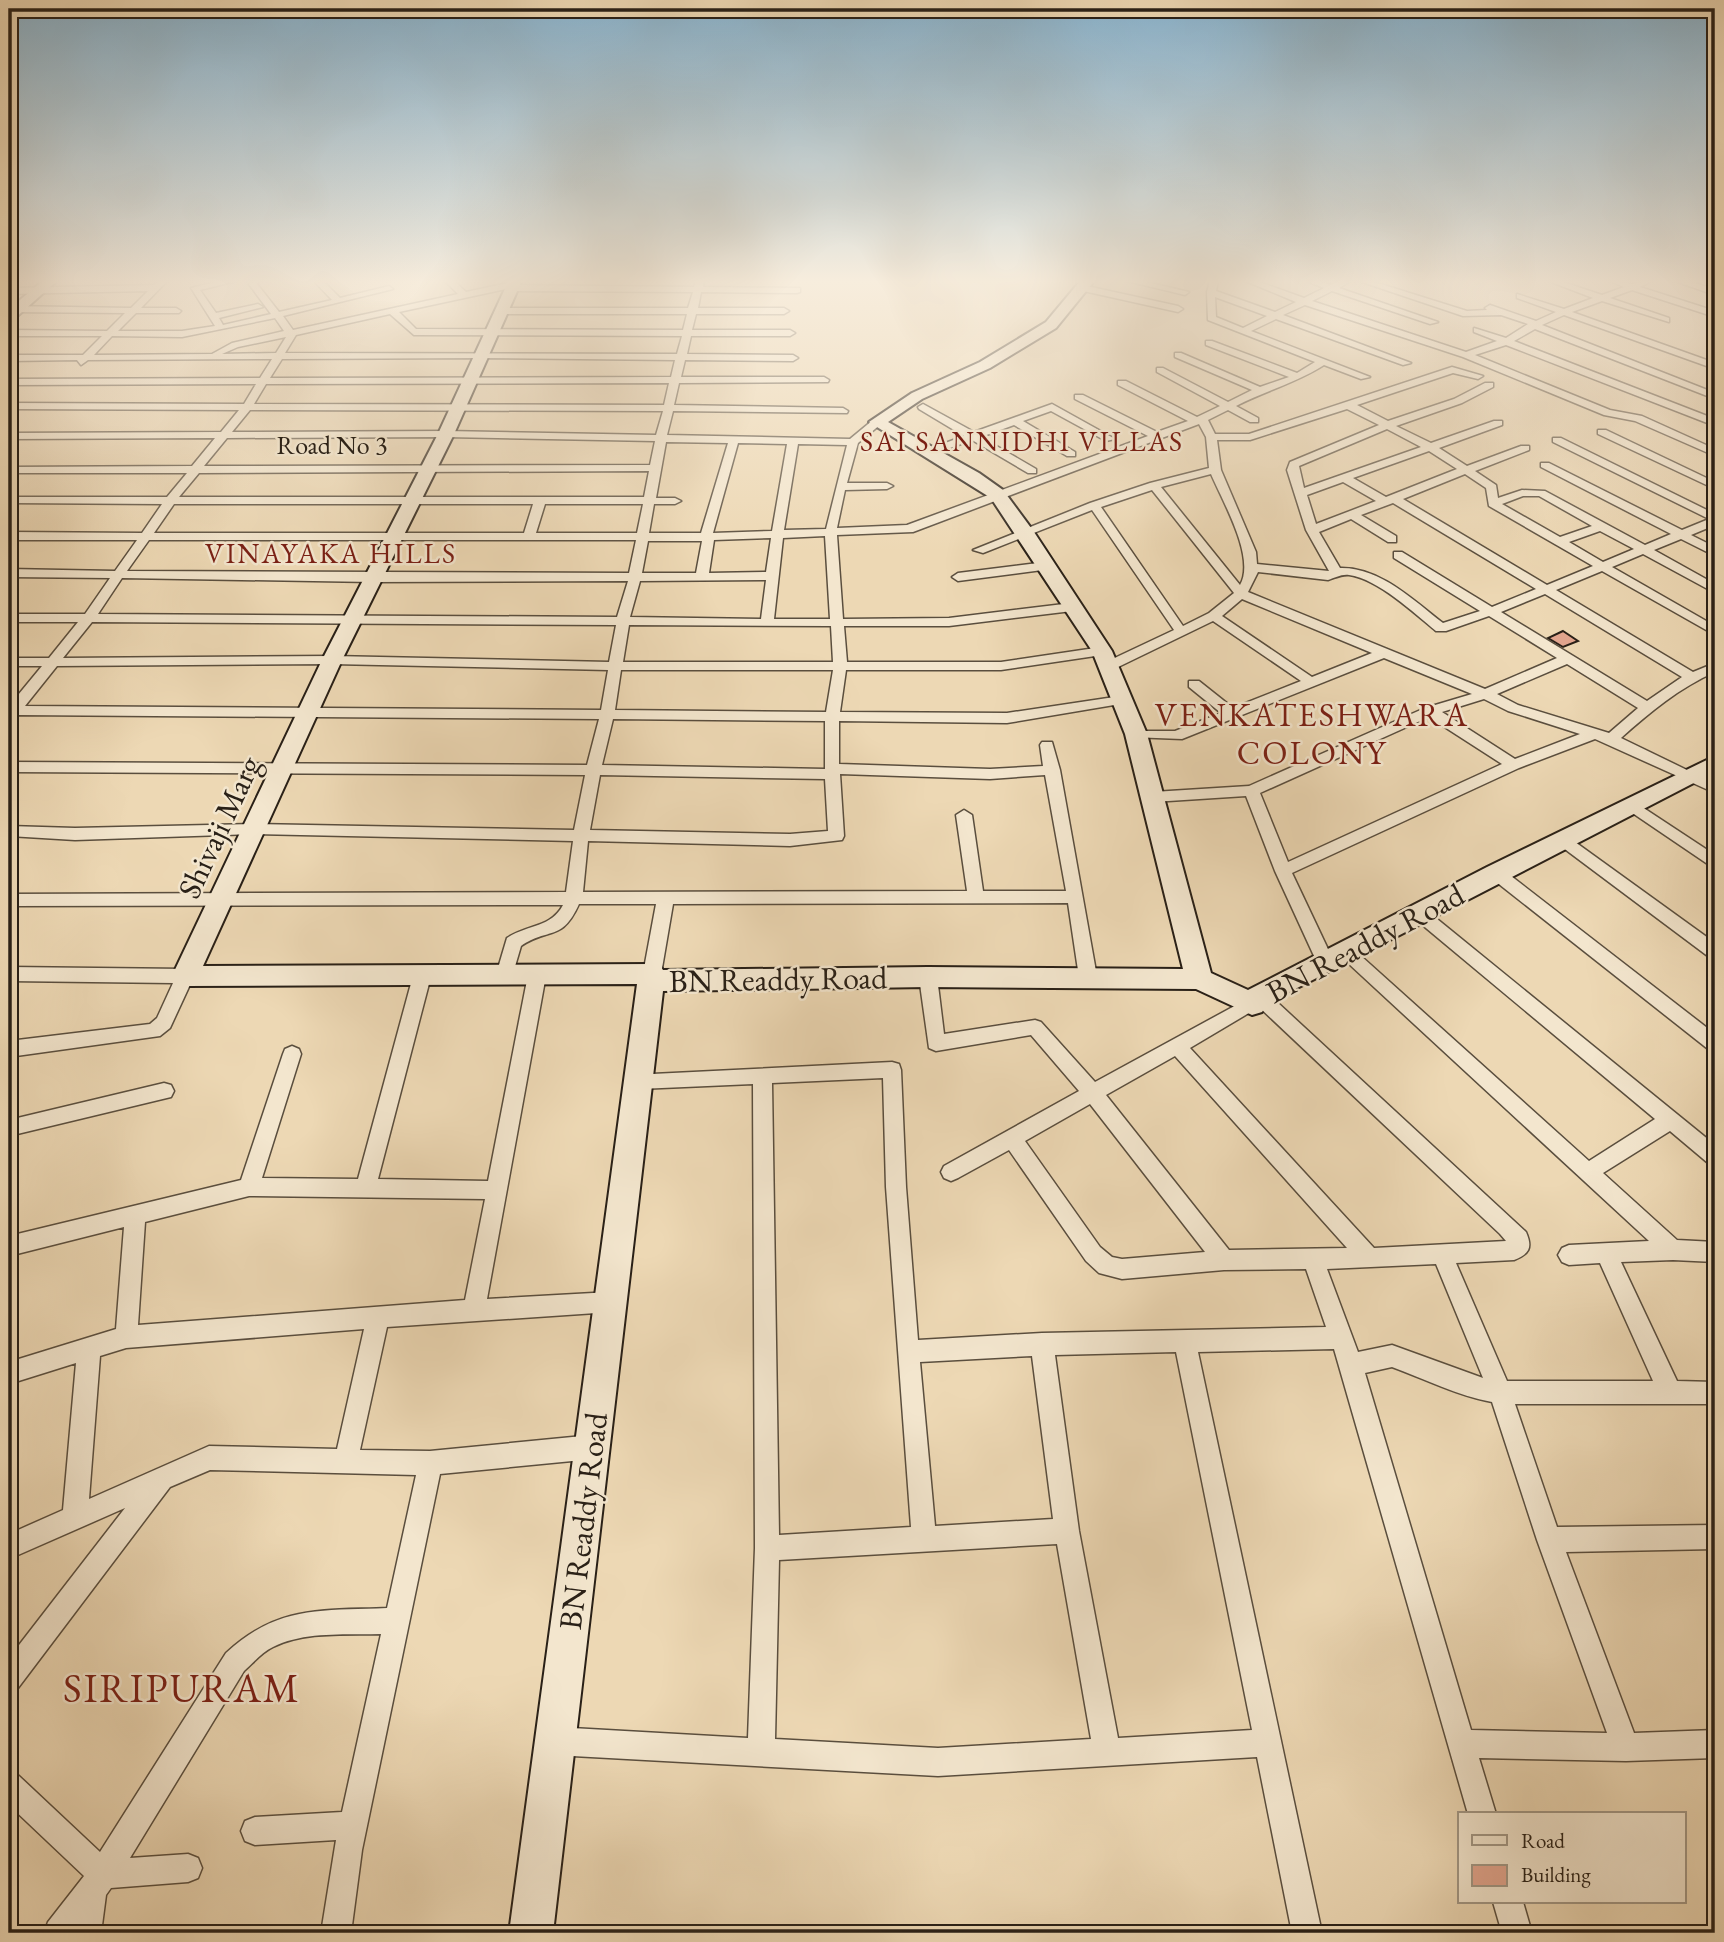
<svg xmlns="http://www.w3.org/2000/svg" width="1724" height="1942" font-family="'EB Garamond',serif">
	<style>
		.building { fill: #e2a58e; stroke: #292017; stroke-width: 2 }
		.lines { fill: none; stroke-linecap: round; stroke-linejoin: round }
		.street-casing { stroke: #5a4e3e; stroke-width: 3 }
		.secondary-casing { stroke: #292017; stroke-width: 4 }
		.street { fill: #f3e6ce; fill-rule: evenodd }
		.secondary { fill: #f3e6ce; fill-rule: evenodd }
		.labels { text-anchor: middle; stroke-width: 5; stroke-linejoin: round; paint-order: stroke }
		.far-street-label { font-size: 26px; fill: #292017; stroke: #f3e6ce }
		.far-neighbourhood-label { font-size: 28px; letter-spacing: 2px; fill: #7a1f14; stroke: #f3e6ce }
		.street-label { font-size: 32px; fill: #292017; stroke: #f3e6ce }
		.neighbourhood-label { font-size: 33px; letter-spacing: 2px; fill: #7a1f14; stroke: #f3e6ce }
		.near-neighbourhood-label { font-size: 40px; letter-spacing: 2px; fill: #7a1f14; stroke: #f3e6ce }
	</style>
	<rect width="100%" height="100%" fill="#edd8b4"/>
	<filter id="stains"><feTurbulence type="fractalNoise" baseFrequency=".00286" numOctaves="4"/><feColorMatrix values="0 0 0 0 .2 0 0 0 0 .09 0 0 0 0 .02 0 0 0 .5 -.17"/></filter>
	<radialGradient id="worn" r=".72"><stop offset=".6" stop-color="#630" stop-opacity="0"/><stop offset="1" stop-color="#630" stop-opacity=".3"/></radialGradient>
	<path class="building" d="M1563,631l15,10 -15,6 -15,-9z"/>
	<g class="lines">
		<g class="street-casing">
			<g id="street">
				<path d="M159,280h9l-27,28h35l5,3 -2,2h-43l-18,18h64l33,-5 -24,-38 33,-8h16l-40,10 16,23 42,-9 5,3 -44,11 4,7 48,-11 -25,-34h8l25,32 53,-12 -19,-20h9l18,18 49,-12 4,3 -110,27 10,14 165,-36 -14,-14h9l13,12 46,-10 4,3 178,2 2,-7h8l-1,7 97,1v4l-3,1 -96,-1 -3,16h86l5,3 -5,3h-88l-4,16h98l5,3 -5,3h-99l-4,18 106,1 5,3 -5,3 -108,-1 -4,17h143l5,3 -1,2 -149,1 -5,22 169,3 5,3 -1,2 -174,-2 -6,24 183,4 23,-19h8v4l-23,19 -11,40h40l6,3 -6,3 -42,1 -8,38 70,-3 241,-89 -73,-37v-4h8l74,37 31,-11 -70,-36v-4h8l71,36 23,-11 -63,-34v-4h6l65,34 24,-12 -77,-33v-4h6l79,34 29,-10 -83,-32v-4h6l85,32 18,-11 -107,-42 -1,-28 3,-12h8l-2,11 59,21 21,-10 -53,-22h11l50,18 20,-10 -20,-8h12l15,5 11,-5h10l-13,8 99,34 -8,2 -98,-33 -20,10 154,51 31,-11 -23,-9v-4l32,10 22,-14 -27,-9 -38,1 -107,-36h12l99,31 20,-1 -2,-2 5,-3 46,16 20,-9 -39,-14v-4l47,15 29,-11 -47,-18h11l45,15 22,-8 -16,-7 24,4 22,-4 -14,7 75,24v6l-83,-27 -22,8 59,20v4l-67,-21 -30,11 143,51v6l-151,-54 -22,10 173,68v6l-180,-70 -21,12 201,78v7l-209,-81 -31,10 135,55 32,6 73,33v7l-80,-35 -31,-6 -141,-58 -158,-52 -22,10 128,48 -8,2 -127,-46 -25,12 119,46 -9,2 -37,-14c-28,18 -59,26 -88,41l22,12v4h-8l-22,-12 -20,10 7,14h34l203,-67 31,9 -5,3 -25,-6 -96,32 31,16 66,-22 31,-16h8v4l-31,16 -66,23 35,17 63,-22h8v4l-63,23 28,18 54,-20h8v4l-54,21 21,14 2,13 24,-8 23,1 100,54 26,-11 -130,-67v-4h8l133,67 27,-11 -156,-77v-4h8l154,76v11l-24,10 24,12v9l-34,-17 -27,11 61,34v9l-72,-39 -31,13 103,59v9l-113,-64 -46,19 137,82 22,-9v9c-36,16 -65,40 -94,66l68,33h9l17,10v12l-120,-54 -76,29 -227,105 43,91 -3,5h-12l-45,-98 -29,-75 -93,6 -8,-5 8,-5 96,-6 176,-78 47,-14 -88,-36 -202,81 -51,-2 -2,-3 2,-3h44l46,-18 -32,-26v-6h10l34,27 68,-27 -88,-60 -99,48h-10v-6l70,-33 -82,-120 -109,43 -10,-3 117,-47 60,-20 59,-15 -3,-31 -7,-13 -286,108 -76,3 6,84 106,-1 123,-15 6,4 -6,4 -123,15h-105l3,36h154l101,-15 7,4 -7,4 -101,15h-155l-6,42 167,1 114,-17 7,4 -2,3 -119,20 -168,-2v43l151,5 53,-3 -3,-21 2,-3h10l8,28 37,207 -3,5h-12l-3,-5 -11,-74 -395,1 -12,70 -3,5h-12l-3,-5 13,-70h-77c-17,38 -30,23 -58,42l-10,34h-12l-3,-5 11,-37c21,-14 44,-10 56,-33l-554,1v-12l557,-2 7,-51 -319,-7 -179,6 -66,-4v-10l66,2 179,-4 320,6 11,-55 -576,-3v-10l578,3 12,-46 -581,-4 -9,3v-12l33,-40h-33v-8h40l29,-36h-69v-8h76l25,-36 -101,-1v-8l106,2 22,-31h-128v-8l133,1 20,-29 -153,-1v-6h158l20,-24h-178v-6l183,-1 23,-28 -206,1v-6l212,-1 18,-22 -230,-1v-6l235,1 12,-20 -247,1v-6l251,-1 12,-19 -184,1 -7,5 -4,-5 -68,1v-6h74l19,-19h-93v-6l98,1 18,-18 -116,-1v-6l122,2 17,-17 -139,3v-6l145,-3zM506,289l4,2 183,1 -5,16h-187l-5,3 5,3h186l-4,16 -267,-1 -17,-17zM1215,297l52,19 -24,12 -27,-11zM390,314l24,21 268,1 -5,18 -392,-1 11,-18zM275,318l9,13 -52,12 -20,11 -118,1 18,-19 70,1zM286,337l-10,16 -54,1 16,-7zM481,358l194,2 -4,17 -401,1 12,-19zM669,383l-5,22 -410,-1 12,-20zM1347,409l32,16 -89,37 -3,8 19,60 23,41 -72,-7 -1,-12 -35,-82 -4,-30h33zM250,410l413,1 -7,24 -210,-4 -214,1zM1387,429l34,18 -117,41 -5,-22zM446,437l209,4 -5,24 -446,1 23,-28zM666,442l62,1 -27,90h-52l5,-29h21l6,-3 -6,-3h-19zM738,443l49,1 -15,87 -59,2zM798,444l49,1 -21,84 -42,1zM1429,451l28,18 -71,28 -33,-19zM649,471l-5,26h-465l20,-24zM1211,474c12,28 45,84 29,111l-79,-98zM1465,474l21,14 3,18 104,60 -46,19 -144,-86zM1343,482l33,19 -60,23 -9,-29zM1152,490l82,103 -25,20 -26,13 -82,-119zM1523,496h16l53,30 -32,11 -58,-33zM1393,503l143,86 -44,18 -90,-55h-8v6l86,53 -37,12c-30,-23 -63,-56 -103,-55l-21,-36 32,-13 37,23h8v-6l-35,-21zM174,504h359l-9,29h-370zM545,504h98l-6,29h-101zM1600,531l34,18 -31,13 -34,-20zM825,536l5,83h-56l9,-81zM771,538l-5,34 -57,1 5,-33zM149,540h487l-7,33 -502,-2zM648,541h54l-6,32h-54zM1258,572l70,8c7,-2 13,-6 21,-5 29,4 65,38 87,56h10l43,-15 68,42 -72,31 -237,-97zM122,578l251,4 255,-1 -11,36 -519,-3zM766,580l-5,39 -131,-2 10,-36zM1545,594l137,83 -35,24 -146,-89zM1242,599l130,54 -60,24 -90,-61zM92,622l524,3 -7,37 -277,-6 -269,2zM629,625l202,1 2,36h-210zM332,664l276,6 -7,40 -576,-4 32,-40zM1567,664l71,44 -29,25 -91,-28 -21,-11zM621,670h212l-7,42 -211,-2zM1484,699l24,12 72,23 -65,25 -73,-47zM1429,717l73,47 -214,98 -28,-69zM613,719l212,2v48l-223,-4zM840,774l150,5 55,-4 21,116h-83l-11,-76 -8,-5 -8,5 11,76 -384,1 5,-51 202,5 52,-6 2,-4zM600,775l225,4 3,52 -38,3 -200,-4z"/>
				<path d="M1123,280h15l51,12 -4,3z"/>
				<path d="M1672,280h12l31,9v6z"/>
				<path d="M1082,285l96,21 5,3 -5,3 -99,-22v-4z"/>
				<path d="M923,404l51,28 78,-28 63,35 -9,2 -55,-30 -28,10 52,31v4h-8l-53,-31 -33,12 55,32v4h-8l-56,-33 -44,16 -4,-1v-4l40,-15 -45,-27 -1,-2z"/>
				<path d="M1598,430h8l109,52v7l-117,-55z"/>
				<path d="M1046,562l4,1v6l-92,12 -6,-4 6,-4z"/>
				<path d="M1633,801l82,54v14l-87,-59 -3,-4 3,-4z"/>
				<path d="M1564,834l151,109v16l-6,-2 -151,-113 -2,-4 2,-4z"/>
				<path d="M1496,867l6,2 213,165v17l-7,-2 -218,-172 -2,-4 2,-4z"/>
				<path d="M1420,908l6,2 289,235v21l-7,-3 -38,-32 -67,42 74,67 38,2v20l-42,-2 -52,2 56,119 38,1v22h-200l42,123 158,-2v24l-149,3 68,181 81,-3v28l-89,3 -147,-3 17,56h-28l-134,-465 -136,3 124,581h-30l-35,-176 -319,19 -384,-21 -10,-4 -4,-10 4,-10 10,-4 194,11 7,-190 -2,-464 -114,5 -7,-2 -2,-6 2,-6 260,-13 7,2 2,6 5,117 12,153 124,-7 284,-6 -20,-58 -82,1 -102,9 -23,-6 -13,-12 -77,-111 -51,28 -7,3 -7,-3 -3,-6 3,-6 135,-75 -48,-56 -95,16 -7,-3 -10,-71 3,-5h12l3,5 7,57 91,-14 6,2 54,60 156,-85 2,-6h12l261,241c7,16 3,22 -12,28l-58,3 51,118h146l-53,-118 -31,2 -7,-3 -4,-7 4,-7 7,-3 80,-4 -313,-289 3,-5h12l238,214 66,-42 -241,-201 -2,-4 2,-4zM1259,1007l241,227 6,7 -132,7 -184,-200zM1175,1056l172,192 -118,2 -123,-155zM883,1078l3,109 25,340 -132,8 -7,-452zM1090,1104l115,148 -83,7 -10,-2 -12,-10 -75,-106zM1436,1264l47,114 -91,-33 -34,7 -31,-83zM1176,1352l76,378 -134,8 -39,-207 -24,-176zM1032,1356l21,163 -118,7 -15,-164zM1392,1367c33,12 66,29 100,35l45,138 70,193 -136,-3 -106,-357zM1057,1544l34,195 -153,9 -163,-9 4,-179z"/>
				<path d="M9,967l176,2 6,2 3,5 -24,52 -10,8 -151,21v-16l141,-17 7,-6 16,-35 -164,-2z"/>
				<path d="M537,968l6,2 3,5 -59,324 124,-7 8,3 3,7 -3,7 -8,3 -224,15 -27,123 70,1 163,-16 8,4 4,8 -4,8 -8,4 -153,15 -78,376 -11,83h-30l15,-93 -81,5 -10,-4 -4,-10 4,-10 10,-4 87,-5 39,-178c-34,1 -77,-3 -108,13 -11,5 -20,16 -29,24l-114,187 58,-4 10,4 4,10 -4,10 -10,4 -77,6 -5,7 -5,38h-57l4,-11 36,-46 -75,-71v-33l10,4 81,76 126,-199c52,-48 94,-42 161,-45l29,-133 -206,-5 -40,17 -152,201 -9,4v-34l116,-150 -116,51v-25l54,-24 13,-147 -67,21v-22l107,-33 8,-102 -115,29v-20l232,-56 42,-126 2,-5 7,-3 7,3 2,5 -39,124 96,1 55,-203 3,-5h12l3,5 -53,203 110,2 40,-206 3,-5zM249,1196l236,3 -20,101 -327,25 7,-103zM364,1329l-27,120 -128,-3 -120,53 11,-143 26,-8z"/>
				<path d="M164,1083l7,2 3,6 -3,6 -162,39v-16z"/>
				<path d="M1493,1902h30l9,31h-30z"/>
			</g>
		</g>
		<g class="secondary-casing">
			<g id="secondary">
				<path d="M44,280h14l-44,39 -5,1v-11z"/>
				<path d="M509,280h13l-68,154 -112,226 -139,306 449,-2 9,3 2,3 265,-3 255,2 -58,-235 -33,-83 -101,-153 -122,-76 43,-29 68,-31 66,-40 35,-42h14l-39,48 -66,40 -68,31 -34,23 91,51 24,17 31,42 78,119 35,83 64,239 37,17 239,-123 228,-111v16l-447,231 -6,9 -10,3 -56,-26 -268,-2 -265,4 -110,942h-44l128,-949 -452,2 -9,-3 -4,-7 150,-316 116,-226z"/>
			</g>
		</g>
		<use href="#street" class="street"/>
		<use href="#secondary" class="secondary"/>
	</g>
	<linearGradient id="sky" x2="0" y2="1"><stop stop-color="#89b6d3"/><stop offset="0.51" stop-color="#f7eddd"/><stop offset="1" stop-color="#f7eddd" stop-opacity="0"/></linearGradient>
	<rect width="1724" height="552" fill="url(#sky)"/>
	<g class="labels">
		<g class="far-street-label">
			<text x="332" y="454">Road No 3</text>
		</g>
		<g class="far-neighbourhood-label">
			<text x="1022" y="451">SAI SANNIDHI VILLAS</text>
			<text x="331" y="563">VINAYAKA HILLS</text>
		</g>
		<g class="street-label">
			<text transform="translate(219 827) rotate(-65)" y="11">Shivaji Marg</text>
			<text transform="translate(1365 943) rotate(-28)" y="11">BN Readdy Road</text>
			<text transform="translate(778 979) rotate(-1)" y="11">BN Readdy Road</text>
			<text transform="translate(583 1521) rotate(-83)" y="11">BN Readdy Road</text>
		</g>
		<g class="neighbourhood-label">
			<text x="1312" y="726">VENKATESHWARA<tspan x="1312" dy="38">COLONY</tspan></text>
		</g>
		<g class="near-neighbourhood-label">
			<text x="182" y="1702">SIRIPURAM</text>
		</g>
	</g>
	<rect width="1724" height="1942" fill="none" stroke="#edd8b4" stroke-width="35"/>
	<rect x="10" y="10" width="1703" height="1921" fill="none" stroke="#292017" stroke-width="3.5"/>
	<rect x="18" y="18" width="1689" height="1907" fill="none" stroke="#292017" stroke-width="2"/>
	<rect x="1458" y="1812" width="228" height="91" fill="#f3e6ce" stroke="#a29785" stroke-width="2"/>
	<rect x="1472" y="1835" width="35" height="10" fill="#f3e6ce" stroke="#a29785" stroke-width="2"/>
	<text x="1521" y="1848" font-size="21" fill="#292017">Road</text>
	<rect x="1472" y="1865" width="35" height="21" fill="#e2a58e" stroke="#a29785" stroke-width="2"/>
	<text x="1521" y="1882" font-size="21" fill="#292017">Building</text>
	<rect width="100%" height="100%" filter="url(#stains)"/>
	<rect width="100%" height="100%" fill="url(#worn)"/>
</svg>
